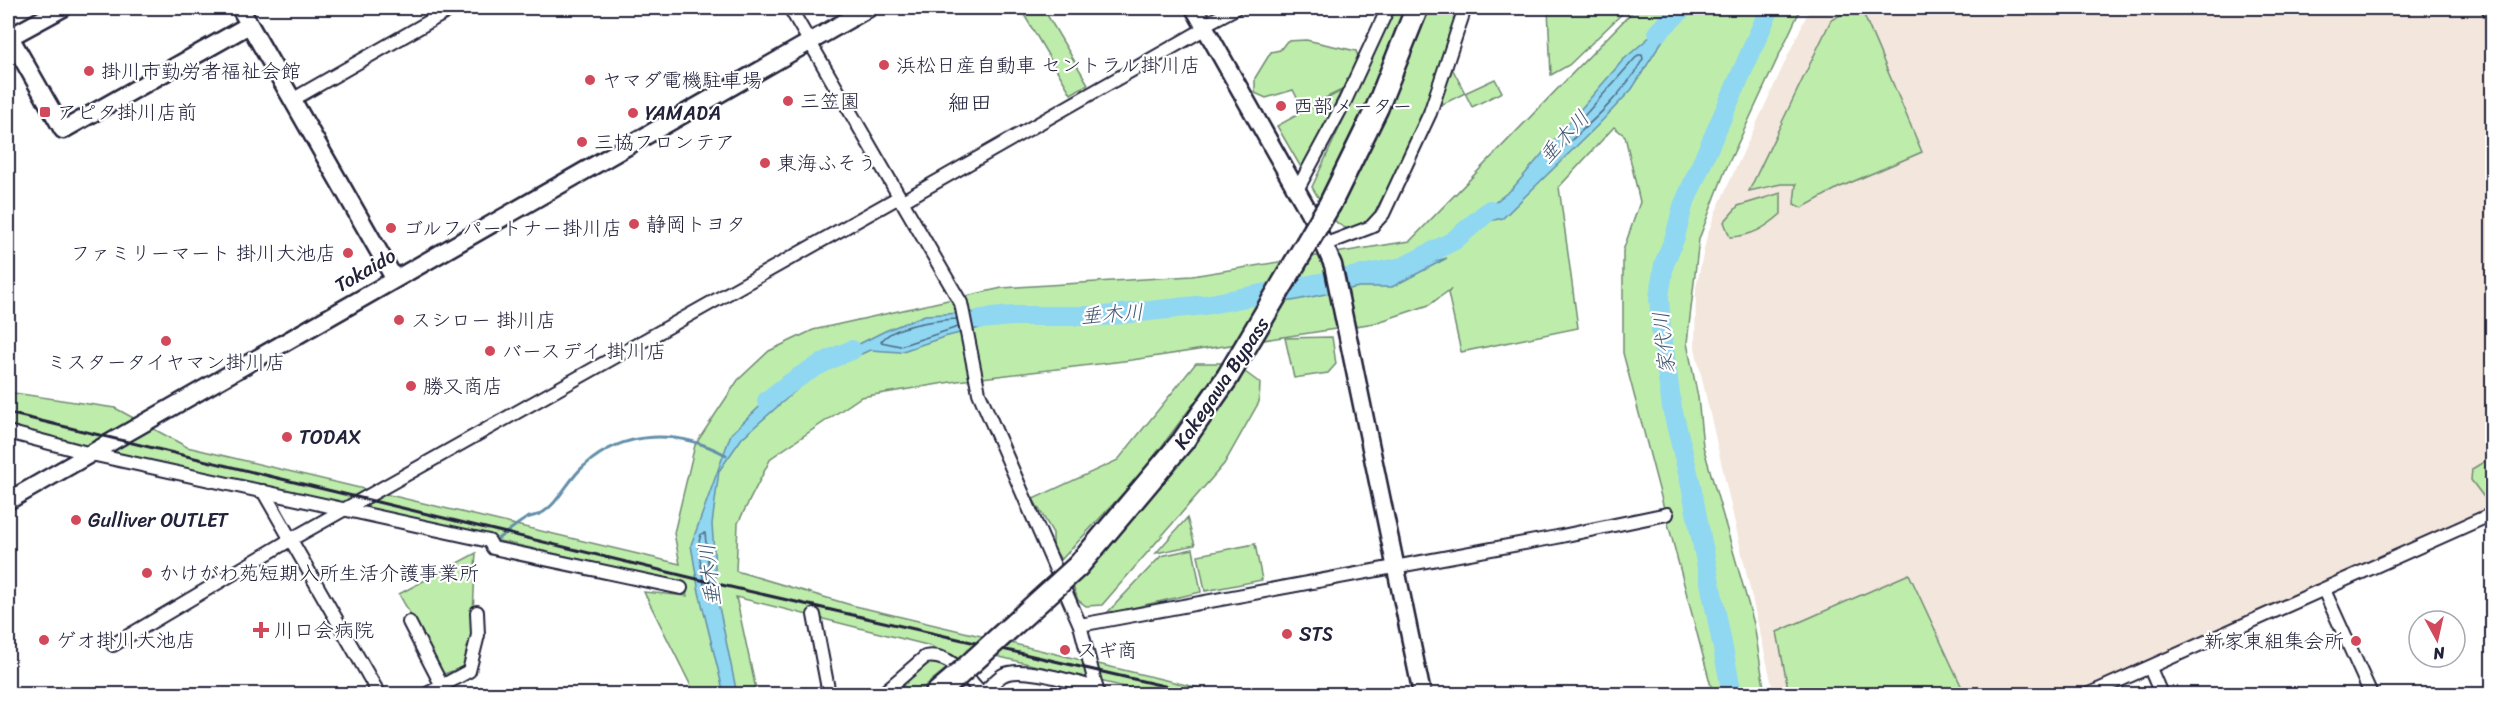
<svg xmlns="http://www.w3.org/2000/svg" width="2500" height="702" font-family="Sriracha,'Klee One',sans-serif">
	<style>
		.built { fill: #f3e6dc }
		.green { fill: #beedab; stroke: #708873; stroke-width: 1.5 }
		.water { fill: #90d7f2; stroke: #648fa9; stroke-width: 1.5 }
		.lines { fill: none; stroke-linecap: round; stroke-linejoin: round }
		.shore { stroke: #4e6a84; stroke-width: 1.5 }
		.stream { stroke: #648fa9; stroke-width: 3 }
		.river { stroke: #90d7f2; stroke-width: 20 }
		.street-casing { stroke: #22223b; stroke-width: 16 }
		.secondary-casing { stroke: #22223b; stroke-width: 21 }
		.highway-casing { stroke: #22223b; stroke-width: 26 }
		.street { stroke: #fff; stroke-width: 12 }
		.secondary { stroke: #fff; stroke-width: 16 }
		.highway { stroke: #fff; stroke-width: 21 }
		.rail { stroke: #22223b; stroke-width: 3 }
		.highway-bridge-casing { stroke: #22223b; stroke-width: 26; stroke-linecap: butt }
		.highway-bridge { stroke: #fff; stroke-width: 21 }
		.poi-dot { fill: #d1495b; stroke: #fff; stroke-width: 2 }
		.labels { text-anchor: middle; stroke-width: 4.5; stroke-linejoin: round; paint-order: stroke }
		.poi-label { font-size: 20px; fill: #22223b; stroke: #fff; text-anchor: start }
		.street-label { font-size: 20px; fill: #22223b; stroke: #fff }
		.water-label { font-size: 21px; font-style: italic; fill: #435872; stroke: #fff }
		.quarter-label { font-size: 22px; fill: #22223b; stroke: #fff }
	</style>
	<rect width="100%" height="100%" fill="#fff"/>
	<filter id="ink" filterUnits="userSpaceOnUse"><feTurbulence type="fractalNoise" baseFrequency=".0167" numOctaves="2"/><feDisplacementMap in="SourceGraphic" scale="12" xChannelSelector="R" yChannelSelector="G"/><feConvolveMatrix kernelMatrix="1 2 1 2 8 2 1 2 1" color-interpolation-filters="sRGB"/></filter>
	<g filter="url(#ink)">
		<path class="built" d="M1810,8h669l13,29v469l-421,188h-297l-79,-346 1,-60 11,-52 9,-25z"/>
		<g class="green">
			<path d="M1020,8h23l45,76 -17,10z"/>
			<path d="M1395,8h65l-42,122 -44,84c-28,38 -49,-5 -62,-27z"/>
			<path d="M1548,8h80l-59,57 -18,10z"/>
			<path d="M1636,8h165l-76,163 -26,68 -12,104 11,54 5,49 51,178 11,70h-65l12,-4 -89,-337v-102l17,-49 -15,-66 -11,-9 -55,60 19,141 -117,24 -13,-59 3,-4 -22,16 -54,18 -243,37 -175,21 -96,16 -90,61 -33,65 -2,48 115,34 373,89h-70l-171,-41 -23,10 -29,-17 -195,-49 21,97h-62l-51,-102 43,4 -3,-13 -676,-154v-37l107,16 72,39 493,117 -6,-31 21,-88 43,-65 31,-29 44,-21 189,-42 190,-12 218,-35z"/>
			<path d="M1854,8h7l61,144 -84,36 -36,20 -8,-4 2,-20h-15l-32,7 82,-171z"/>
			<path d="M1306,40l50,11 3,8 -11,28 -45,22 -10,-19 -27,8 -11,-5v-15l16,-26 9,-2 7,-9z"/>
			<path d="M1452,68l13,25 30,-14 7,13 -30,15 -7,-14 -26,13z"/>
			<path d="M1341,91l-38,80 -26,-45z"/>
			<path d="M1781,193v21c-16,14 -29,22 -51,23l-6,-15 14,-16z"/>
			<path d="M1332,337l4,27 -8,9 -34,5 -9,-40z"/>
			<path d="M1196,363h28l-83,111 -80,86 -8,-13v-14l-20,-34 85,-39z"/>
			<path d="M1245,372l15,11 -1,19 -35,62 -122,141 -16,1 -8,-6 -5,-14z"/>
			<path d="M2492,457v45l-3,2 -18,-24 1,-11z"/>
			<path d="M1187,518l8,27 -39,8z"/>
			<path d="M1255,544l7,36 -57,11 -7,-36z"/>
			<path d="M1193,549l8,43 -95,22 55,-58z"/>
			<path d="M476,553c-3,37 -1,77 -10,113l-22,8 -45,-80z"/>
			<path d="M1909,574l56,120h-176l-12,-62z"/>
			<path d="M932,661l10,1 5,6 -32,26h-27z"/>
		</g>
		<g class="water">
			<path d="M1675,15l-7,17 -36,57 -35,37 -94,92 -32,7 14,-15 27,-21 111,-129z"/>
			<path d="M1447,258l-55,29h-33l-67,14 -35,-2 141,-28z"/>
			<path d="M983,312l33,7 -72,18 -44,15 -30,-2 -59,27 -69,61 -23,33 -7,53 5,73 20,97h-13l-25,-102 -8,-47 40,-111 46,-44 52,-31 56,-28 40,-16z"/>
		</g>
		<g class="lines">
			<g class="shore">
				<path d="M1638,55h4l1,4c-20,35 -48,60 -77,86h-3l-1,-4z"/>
				<path d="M957,319c-20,1 -65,6 -76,23l19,4 58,-19"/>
				<path d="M705,533l6,59 -3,4 -3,-5 -7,-45 3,-12z"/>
			</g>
			<path class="stream" d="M493,542c11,-7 22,-17 34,-24 4,-2 9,-2 13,-4 19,-10 28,-35 44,-48 41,-37 95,-36 142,-11"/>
			<g class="river">
				<path d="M1658,32l25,-24"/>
				<path d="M981,319l32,-3h90l102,-11 198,-38 50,-26 37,-31"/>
				<path d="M767,401c26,-22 53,-39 85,-51"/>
				<path d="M1732,694l-42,-213 -18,-73 -11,-80 -2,-31 5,-33 11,-27 8,-31 87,-198"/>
			</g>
			<g class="street-casing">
				<g id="street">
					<path d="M790,8l171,295 18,90 101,232 18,69"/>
					<path d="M1204,25l32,-17"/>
					<path d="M292,100l161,-92"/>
					<path d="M1297,190l48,-89 43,-93"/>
					<path d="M901,202l305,-174"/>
					<path d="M1326,244l45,-17 12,-13 47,-101 35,-105"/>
					<path d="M8,432l83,22 398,87 4,7 188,40"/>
					<path d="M263,491l116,203"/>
					<path d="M2324,590l47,104"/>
					<path d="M814,615l15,79"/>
					<path d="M409,622l33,64"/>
					<path d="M1080,625l477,-88 110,-23"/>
					<path d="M113,645l177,-105 609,-343"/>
					<path d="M2150,668l11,26"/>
					<path d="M427,694l42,-23 9,-36 -1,-23"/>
					<path d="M882,694l43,-37c25,-5 42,20 57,37"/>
					<path d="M982,694c7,-6 14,-15 21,-19 18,-10 73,8 93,13"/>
					<path d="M2089,694l403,-180"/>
				</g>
			</g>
			<g class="secondary-casing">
				<g id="secondary">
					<path d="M240,8l154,270"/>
					<path d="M1194,8l120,213 19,44 89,429"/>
					<path d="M2491,8l1,3"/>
					<path d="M10,37l53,93 186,-105"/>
					<path d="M8,38l55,-30"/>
					<path d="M8,501l861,-493"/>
				</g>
			</g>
			<g class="highway-casing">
				<g id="highway">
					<path d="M1330,204l47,-96 40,-100"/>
					<path d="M1078,566l105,-125 44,-63"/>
					<path d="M936,694l21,-18"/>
				</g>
			</g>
			<use href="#street" class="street"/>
			<use href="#secondary" class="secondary"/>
			<use href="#highway" class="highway"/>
			<path class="rail" d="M8,413l718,173 473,108"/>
			<g class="highway-bridge-casing">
				<g id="highway-bridge">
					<path d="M1227,378l103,-174"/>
					<path d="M957,676l121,-110"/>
				</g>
			</g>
			<use href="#highway-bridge" class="highway-bridge"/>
		</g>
	</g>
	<g class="poi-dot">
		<circle cx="884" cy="65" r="6"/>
		<circle cx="89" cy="71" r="6"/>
		<circle cx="590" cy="80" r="6"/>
		<circle cx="788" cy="101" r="6"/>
		<circle cx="1281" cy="106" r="6"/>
		<rect x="39" y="106" width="12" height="12" rx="3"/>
		<circle cx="633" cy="113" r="6"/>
		<circle cx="582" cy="142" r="6"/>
		<circle cx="765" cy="163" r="6"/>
		<circle cx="634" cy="224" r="6"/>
		<circle cx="391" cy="228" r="6"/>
		<circle cx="348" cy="253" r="6"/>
		<circle cx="399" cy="320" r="6"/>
		<circle cx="166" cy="341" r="6"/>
		<circle cx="490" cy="351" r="6"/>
		<circle cx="411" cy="386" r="6"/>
		<circle cx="287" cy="437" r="6"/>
		<circle cx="76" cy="520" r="6"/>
		<circle cx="147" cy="573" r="6"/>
		<path d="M258 621h6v6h6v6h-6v6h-6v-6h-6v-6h6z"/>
		<circle cx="1287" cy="634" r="6"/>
		<circle cx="44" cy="640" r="6"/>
		<circle cx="2356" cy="641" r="6"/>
		<circle cx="1065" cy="650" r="6"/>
	</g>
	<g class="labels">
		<g class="poi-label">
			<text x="896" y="72">浜松日産自動車 セントラル掛川店</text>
			<text x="101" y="78">掛川市勤労者福祉会館</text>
			<text x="602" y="87">ヤマダ電機駐車場</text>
			<text x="800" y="108">三笠園</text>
			<text x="1293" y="113">西部メーター</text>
			<text x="57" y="119">アピタ掛川店前</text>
			<text x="645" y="120">YAMADA</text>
			<text x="594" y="149">三協フロンテア</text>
			<text x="777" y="170">東海ふそう</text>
			<text x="646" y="231">静岡トヨタ</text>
			<text x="403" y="235">ゴルフパートナー掛川店</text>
			<text x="336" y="260" text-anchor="end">ファミリーマート 掛川大池店</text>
			<text x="411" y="327">スシロー 掛川店</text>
			<text x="502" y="358">バースデイ 掛川店</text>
			<text x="166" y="369" text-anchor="middle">ミスタータイヤマン掛川店</text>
			<text x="423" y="393">勝又商店</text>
			<text x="299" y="444">TODAX</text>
			<text x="88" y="527">Gulliver OUTLET</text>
			<text x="159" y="580">かけがわ苑短期入所生活介護事業所</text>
			<text x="274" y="637">川口会病院</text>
			<text x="1299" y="641">STS</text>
			<text x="56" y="647">ゲオ掛川大池店</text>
			<text x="2344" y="648" text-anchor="end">新家東組集会所</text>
			<text x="1077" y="657">スギ商</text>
		</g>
		<g class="street-label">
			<text transform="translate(365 270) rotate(-30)" y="7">Tokaido</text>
			<text transform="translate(1221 383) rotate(-56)" y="7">Kakegawa Bypass</text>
		</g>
		<g class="water-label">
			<text transform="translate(1564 137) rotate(-47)" y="7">垂木川</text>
			<text transform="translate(1112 314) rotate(-4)" y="7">垂木川</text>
			<text transform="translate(1664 343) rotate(-96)" y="7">家代川</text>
			<text transform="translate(710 575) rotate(-96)" y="7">垂木川</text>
		</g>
		<g class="quarter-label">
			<text x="970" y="110">細田</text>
		</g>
	</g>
	<rect width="2500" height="702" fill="none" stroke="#fff" stroke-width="30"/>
	<rect x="15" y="15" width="2470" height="672" fill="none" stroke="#22223b" stroke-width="2" filter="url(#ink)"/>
	<g transform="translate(2437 639) rotate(172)"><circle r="28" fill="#ffffff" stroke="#a7a7b1" stroke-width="1.5"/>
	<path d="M0-4.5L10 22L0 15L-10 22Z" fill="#d1495b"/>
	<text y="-9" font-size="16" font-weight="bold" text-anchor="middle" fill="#22223b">N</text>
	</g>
</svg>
